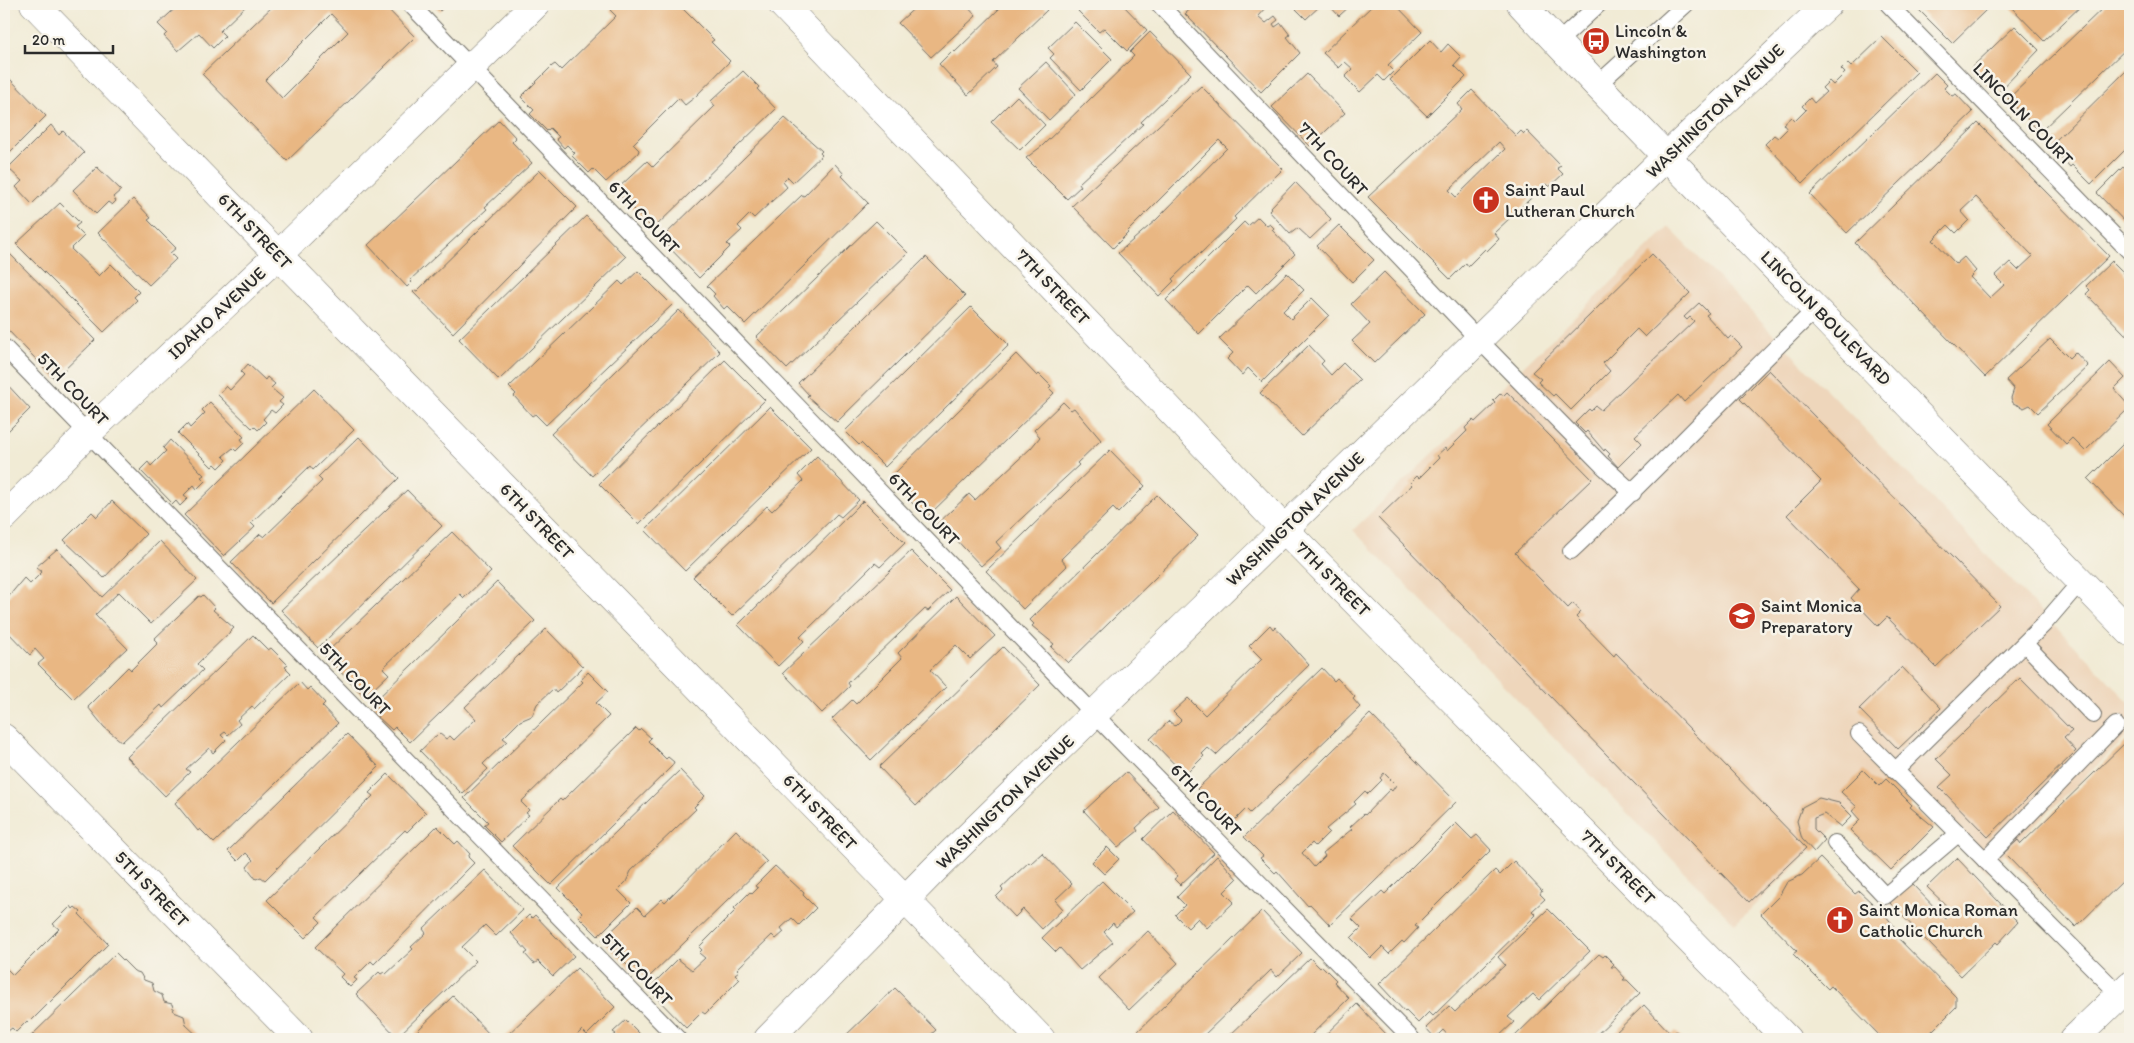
<svg xmlns="http://www.w3.org/2000/svg" width="2134" height="1043" font-family="Itim,sans-serif">
	<style>
		.built { fill: #eed6bb }
		.building { fill: #e9b783; fill-rule: evenodd }
		.lines { fill: none; stroke-linecap: round; stroke-linejoin: round }
		.service-casing { stroke: #706e66; stroke-width: 18 }
		.minor-casing { stroke: #706e66; stroke-width: 29 }
		.tertiary-casing { stroke: #706e66; stroke-width: 29 }
		.service { stroke: #fff; stroke-width: 16 }
		.minor { stroke: #fff; stroke-width: 28 }
		.tertiary { stroke: #fff; stroke-width: 28 }
		.labels { text-anchor: middle; stroke-width: 5; stroke-linejoin: round; paint-order: stroke }
		.poi-label { font-size: 18px; fill: #2b2b2b; stroke: #f7f3e8; text-anchor: start }
		.street-label { font-size: 18px; fill: #2b2b2b; stroke: #f7f3e8 }
	</style>
	<rect width="100%" height="100%" fill="#f7f3e8"/>
	<filter id="ink" filterUnits="userSpaceOnUse"><feTurbulence type="fractalNoise" baseFrequency=".02" numOctaves="2"/><feDisplacementMap in="SourceGraphic" scale="10" xChannelSelector="R" yChannelSelector="G"/><feConvolveMatrix kernelMatrix="1 2 1 2 8 2 1 2 1" color-interpolation-filters="sRGB"/></filter>
	<filter id="wash" filterUnits="userSpaceOnUse"><feTurbulence type="fractalNoise" baseFrequency=".0096" numOctaves="4" result="noise"/><feDisplacementMap in="SourceGraphic" scale="20" xChannelSelector="R" yChannelSelector="G"/><feGaussianBlur stdDeviation="1.12" result="paint"/><feColorMatrix in="noise" values="0 0 0 0 0 0 0 0 0 0 0 0 0 0 0 0 0 1.4 0 .05"/><feComposite in="paint" operator="in"/></filter>
	<g filter="url(#wash)">
		<rect width="100%" height="100%" fill="#f1ebd5"/>
		<path class="built" d="M1669,227l461,476v31l-144,138 -95,-98 -156,150 -382,-394z"/>
		<g id="blocks">
			<g class="building">
				<path d="M180,4h68l-28,27 5,5 -12,12 -14,-15 -21,18 -14,-15 3,-3 -9,-9z"/>
				<path d="M275,4h108l32,33 -128,124 -85,-87zM331,14l17,18 -66,66 -17,-18z"/>
				<path d="M433,4h14l-7,7z"/>
				<path d="M616,4h62l36,36 -3,2 19,19 -35,36 -10,8 -6,-7 -46,46 6,6 -1,3 -32,29 -13,-13 -4,4 -17,-17 3,-3 -8,-8 -3,3 -8,-9 3,-2 -9,-9 -3,3 -17,-17 4,-4 -13,-13 31,-31 3,-2 6,6 55,-54 -6,-6z"/>
				<path d="M919,4h46l11,12 -45,41 -33,-34z"/>
				<path d="M1004,4h37l6,6 -54,52 4,5 -29,28 -29,-31 14,-14 2,2z"/>
				<path d="M1085,4h37l25,26 -20,21 -23,-23 -5,4 -21,-21z"/>
				<path d="M1196,4h66l4,3 -8,9 8,7 9,-7 3,4 -5,4 2,3 6,-4 9,12 -3,2 13,16 -39,39 -76,-78z"/>
				<path d="M1291,4h31l-16,15z"/>
				<path d="M1328,4h24l-13,12z"/>
				<path d="M1374,4h21l27,28 -34,33 6,6 -10,10 -6,-6 -18,17 -15,-15 8,-8 -8,-7 -6,6 -16,-15z"/>
				<path d="M1913,4h68l5,6 -34,33z"/>
				<path d="M2008,4h75l-39,37z"/>
				<path d="M2107,4h23v41l-90,87 -32,-33z"/>
				<path d="M1075,22l37,37 -31,31 -31,-32 4,-4 -6,-6z"/>
				<path d="M2015,26l24,24 -42,44 -26,-26z"/>
				<path d="M1150,32l41,42 -50,48 2,2 -64,59 2,3 -14,13 -41,-41 16,-12 92,-90 -4,-4z"/>
				<path d="M1882,37l35,35 -114,111 -38,-39 9,-9 4,3 9,-9 -4,-5 8,-7 4,4 11,-11 -4,-4 8,-8 4,5 12,-11 -4,-4 7,-7 4,4 12,-12 -4,-4 6,-6 4,4z"/>
				<path d="M1430,40l11,12 7,-8 13,13 -7,8 12,12 -39,39 -37,-36z"/>
				<path d="M1046,62l30,32 -27,26 -31,-32z"/>
				<path d="M2130,67v78l-39,39 -19,-19 -2,2 -19,-22z"/>
				<path d="M743,71l16,16 -2,2 19,20 -123,120 -38,-38 32,-30 6,6 62,-61 -4,-5z"/>
				<path d="M1935,73l12,12 -3,3 8,8 4,-2 17,18 -126,121 -37,-39z"/>
				<path d="M1307,74l38,39 -35,33 -38,-39z"/>
				<path d="M8,77l38,39 -42,42v-77z"/>
				<path d="M1201,86l82,83 -49,48 2,2 -36,35 -1,-1 -27,26 2,2 -15,15 -41,-43 38,-33 71,-72 -8,-8 -92,92 1,1 -15,15 -41,-42z"/>
				<path d="M1472,90l44,46 5,-5 3,3 3,-3 34,35 -4,2 6,6 -14,13 -3,-3 -52,49 5,6 -12,12 -2,-2 -17,17 -2,-3 -16,16 -82,-82 94,-88 -4,-5zM1499,142l6,7 -49,48 -7,-7z"/>
				<path d="M1017,96l28,29 -25,25 -29,-28z"/>
				<path d="M785,118l37,33 -2,2 2,2 -29,27 -5,-5 -5,5 4,5 -33,31 -4,-4 -12,12 4,4 -15,14 3,3 -31,31 -38,-39z"/>
				<path d="M499,120l17,18 -4,4 20,21 -47,44 2,2 -77,71 2,2 -5,5 -39,-42z"/>
				<path d="M1978,123l131,133 -124,121 -130,-134zM1976,197l57,59 -15,14 -8,-8 -15,14 9,9 -14,13 -20,-21 6,-6 -12,-14 -8,7 -23,-24 15,-15 8,8 13,-13 -8,-9z"/>
				<path d="M51,125l8,10 4,-4 21,22 -52,51 -16,-17 6,-6 -14,-13z"/>
				<path d="M835,164l9,10 -2,2 26,27 -123,121 -18,-18 -3,3 -11,-13 2,-2 -8,-8 95,-91 2,1z"/>
				<path d="M97,167l24,23 -8,7 3,4 -4,4 -4,-3 -12,12 -23,-24z"/>
				<path d="M2123,167l7,7v53l-33,-34z"/>
				<path d="M540,170l37,37 -124,126 -40,-41 2,-2 2,1z"/>
				<path d="M1295,182l36,37 -21,20 -12,-11 -8,6 -21,-23 3,-3 -1,-1z"/>
				<path d="M133,199l18,19 -3,2 28,28 -6,5 6,6 -27,26 -51,-52z"/>
				<path d="M60,203l20,20 -5,4 9,9 -13,13 28,27 12,-12 28,28 -5,5 3,3 -33,32 -88,-88z"/>
				<path d="M586,216l40,41 -127,123 -40,-41z"/>
				<path d="M1258,217l9,9 3,-2 4,4 -2,2 23,24 -39,39 -8,-8 -49,49 -33,-34 78,-78 4,4z"/>
				<path d="M876,221l32,32 -121,116 -31,-32z"/>
				<path d="M1339,225l35,35 -22,22 -35,-36z"/>
				<path d="M8,252l87,88 -40,39 -51,-53v-70z"/>
				<path d="M1652,254l38,39 -45,44 -8,-8 -34,34 7,8 -39,39 -16,-16 -2,2 -15,-14 3,-3 -9,-7z"/>
				<path d="M926,257l39,39 -128,126 -30,-26 2,-1 -11,-12z"/>
				<path d="M2112,261l18,18v51l-4,5 -40,-41 4,-4 -4,-4z"/>
				<path d="M638,271l34,34 -126,120 -11,-11 -3,2 -18,-20 2,-2 -7,-7 110,-106 4,4z"/>
				<path d="M1384,272l41,42 -51,49 -22,-22 18,-17 -19,-20z"/>
				<path d="M1287,273l17,17 -21,21 8,8 21,-21 17,17 -67,67 -14,-14 -6,7 -15,-16 6,-6 -14,-14z"/>
				<path d="M1699,303l10,10 -3,2 22,24 3,-3 11,11 -58,55 -6,-7 -43,41 7,7 -24,24 -10,-11 2,-2 -5,-5 -1,2 -17,-20 -2,2 -10,-10 14,-14 2,2 5,-5 5,4 93,-89 -4,-4 -3,3 -3,-3z"/>
				<path d="M971,307l38,38 -124,122 -24,-24 -2,2 -14,-14z"/>
				<path d="M679,310l41,42 -128,124 -41,-42z"/>
				<path d="M2050,339l19,19 6,-6 13,14 -50,47 -8,-8 -6,3 -11,-5 -2,-5 3,-9 -8,-9z"/>
				<path d="M1309,345l15,16 -3,3 10,11 12,-12 17,17 -58,56 -42,-43z"/>
				<path d="M1016,354l21,22 2,-2 12,12 -2,2 5,5 -127,124 -20,-19 4,-4 -18,-19z"/>
				<path d="M725,360l40,40 -126,124 -40,-40z"/>
				<path d="M2110,362l15,16 -11,11 16,18 -45,44 -13,-13 -6,6 -19,-20z"/>
				<path d="M248,364l17,16 2,-3 8,7 -4,4 12,10 -4,4 4,3 -8,8 -4,-3 -8,9 3,3 -8,8 -4,-4 -2,2 -34,-33 8,-9 4,4 14,-15 -3,-3z"/>
				<path d="M1769,370l231,236 -64,61 -49,-50 -9,9 -27,-28 8,-9 -72,-74 34,-34 -81,-82z"/>
				<path d="M4,381l26,28 -26,26z"/>
				<path d="M314,389l40,41 -41,40 -3,-4 -59,57 4,4 -31,29 -40,-41z"/>
				<path d="M1507,392l85,87 -77,74 53,55 5,-5 8,9 -5,5 38,39 2,-3 190,195 -57,54 -371,-384 34,-33 -2,-2 7,-7 2,2 20,-20 -2,-3 8,-7 2,3 20,-20 -2,-3 8,-8 2,2 20,-19 -2,-2 8,-8 2,3z"/>
				<path d="M210,402l34,35 -3,2 3,4 -8,8 -3,-3 -10,8 4,4 -8,8 -4,-4 -3,3 -34,-34 9,-9 3,4 15,-15 -3,-3z"/>
				<path d="M1063,402l8,8 3,-2 27,32 -24,23 2,2 -83,77 5,6 -20,18 -31,-33 -4,4 -11,-11 34,-32 6,6 56,-52 9,-11 -6,-7z"/>
				<path d="M770,407l41,41 -126,123 -40,-41z"/>
				<path d="M359,437l40,41 -128,125 -40,-41 29,-28 4,3 58,-56 -4,-4z"/>
				<path d="M2130,437v77l-4,4 -38,-39z"/>
				<path d="M170,440l34,35 -3,2 4,4 -8,8 -3,-4 -10,10 4,3 -8,8 -4,-5 -3,3 -33,-34 8,-8 3,4 15,-15 -3,-3z"/>
				<path d="M1110,450l35,36 -27,27 -5,-5 -52,51 6,7 -44,43 -37,-38z"/>
				<path d="M817,456l42,44 -18,17 -4,-3 -105,102 -39,-39 74,-71 5,5 31,-30 -5,-6z"/>
				<path d="M407,490l35,36 -124,122 -37,-38z"/>
				<path d="M1157,495l41,41 -130,127 -17,-16 3,-3 -22,-18 2,-2 -4,-4z"/>
				<path d="M112,501l34,33 -42,44 -40,-38 28,-28 5,5z"/>
				<path d="M863,501l42,42 -25,24 -5,-4 -75,74 4,4 -26,25 -40,-41z"/>
				<path d="M452,532l39,40 -27,26 -4,-4 -77,74 6,6 -24,23 -41,-42z"/>
				<path d="M160,541l37,39 -46,44 -32,-32 -24,23 32,33 -54,51 -35,-35 6,-5 -9,-10 -5,6 -26,-27v-26l20,-24 6,6 12,-12 -6,-5 21,-18 45,48z"/>
				<path d="M911,551l39,39 -22,21 -3,-2 -77,74 2,3 -28,27 -39,-40z"/>
				<path d="M497,582l38,39 -125,121 -15,-15 -3,3 -15,-14 3,-4 -8,-8z"/>
				<path d="M203,595l12,13 -2,2 21,18 -37,36 6,6 -40,38 -2,-3 -39,37 -18,-15 -16,-20 40,-40 3,3 27,-27 -4,-4 45,-43 2,1z"/>
				<path d="M956,596l39,40 -25,23 -14,-14 -26,25 16,17 -75,73 -39,-41 20,-19 4,4 46,-46 -4,-5z"/>
				<path d="M1270,625l3,4 2,-2 34,38 -93,90 -8,-7 -6,6 2,2 -19,19 -35,-36 19,-18 6,5 6,-6 -8,-8 15,-14 17,17 57,-56 -13,-13z"/>
				<path d="M546,629l37,38 -27,26 -3,-4 -16,15 -5,12 -12,5 -17,17 4,3 -24,23 5,5 -26,25 -42,-43 19,-18 7,6 4,-3 4,4 22,-21 -11,-12z"/>
				<path d="M253,635l15,15 3,-2 17,17 -3,2 6,6 -37,36 -2,-3 -15,14 3,4 -12,11 -3,-3 -4,3 5,5 -13,13 -4,-5 -23,21 4,3 -25,24 -38,-39z"/>
				<path d="M1003,647l37,38 -124,121 -37,-39z"/>
				<path d="M1902,667l39,41 -43,41 -39,-40z"/>
				<path d="M1322,668l12,13 3,-3 18,19 -2,2 7,8 -110,106 -4,-4 -15,15 -34,-35z"/>
				<path d="M588,672l20,20 -12,11 13,13 -88,86 8,8 -3,3 3,2 -28,27 -17,-17 4,-3 -24,-24 119,-116 -2,-2z"/>
				<path d="M2020,678l52,53 -8,7 12,13 -88,86 -49,-50 13,-12 -16,-16z"/>
				<path d="M300,682l7,8 3,-3 15,16 -3,3 16,17 -124,120 -14,-14 -2,2 -23,-28z"/>
				<path d="M1370,714l86,88 -126,123 -20,-21 -2,2 -31,-35 -2,2 -15,-15 3,-2 -19,-19zM1384,773l12,12 -4,6 -2,-2 -25,26 -1,-1 -14,13 2,2 -29,24 2,3 -11,11 -12,-14 10,-10 3,3 14,-14 -3,-3 30,-25 -2,-2 11,-11 3,3 14,-14 -2,-2z"/>
				<path d="M636,728l3,3 2,-2 10,9 -3,3 18,18 2,-2 6,5 -2,4 -121,119 -39,-39 48,-47 2,2z"/>
				<path d="M347,734l32,33 -114,113 -4,-3 -5,2 -9,-12 6,-7 -7,-7 -8,8 -10,-10z"/>
				<path d="M2129,739l1,135 -54,53 -72,-74 14,-13 3,4z"/>
				<path d="M680,770l25,26 -11,11 2,2 -65,62 -5,11 -8,8 13,13 -33,33 -19,-19 4,-4 -25,-25z"/>
				<path d="M1863,770l16,16 7,-7 26,26 -2,2 24,20 -43,43 -41,-40 10,-10 -8,-9 5,-4 -16,-15z"/>
				<path d="M1126,772l33,35 -23,21 2,3 -20,16 -34,-36z"/>
				<path d="M388,774l38,39 -19,19 -2,-2 -89,87 5,5 -16,16 -38,-38 106,-104 -4,-3z"/>
				<path d="M1819,798l20,5 13,13 -11,11 -17,-13 -10,4v11l11,11 -11,12 -12,-13 -5,-18 5,-14z"/>
				<path d="M1173,810l41,43 -34,32 -6,-6 4,-3 -35,-37z"/>
				<path d="M1456,823l16,16 5,-4 14,15 -76,76 3,2 -14,15 -2,-2 -13,13 -7,-7 -11,11 -20,-20 10,-10 -9,-9 30,-28 3,3z"/>
				<path d="M437,826l18,18 3,-3 12,13 -2,3 6,6 -100,101 -3,-3 -17,17 3,2 -7,7 -10,-10 3,-3 -28,-27z"/>
				<path d="M736,830l31,32 -120,117 -13,-13 -3,3 -29,-29 35,-33 8,8 17,-16 3,3z"/>
				<path d="M4,841l3,4 -3,3 5,5 -5,5z"/>
				<path d="M1107,847l12,12 -15,15 -12,-12z"/>
				<path d="M1042,853l30,31 -17,16 8,9 -21,20 -19,-20 -8,8 -19,-20 7,-7 -2,-2 28,-26 1,2z"/>
				<path d="M1217,856l20,23 -13,13 10,10 -27,26 -9,-10 -10,10 -13,-13 10,-10 -8,-8z"/>
				<path d="M1820,858l35,36 4,-3 26,24 9,11 -4,4 66,67v10l-32,32h-41l-52,-53 -3,3 -35,-35 4,-3 -36,-37 18,-18 8,-14 15,-7z"/>
				<path d="M1957,858l61,64 -20,22 -2,-2 -35,34 -71,-73 21,-20 35,36 4,-5 4,-1 -27,-26z"/>
				<path d="M1514,861l28,30 -2,3 5,5 -13,12 4,4 -103,101 -4,-4 -11,11 -12,-12 -1,1 -26,-28 116,-114 5,5z"/>
				<path d="M775,866l29,27 -1,2 13,13 -17,17 -7,-7 -11,10 3,4 -8,7 -4,-4 -35,34 2,2 -4,3 5,5 -35,35 -3,-2 -16,16 -38,-39 30,-30 14,11 13,-12 -6,-5 3,-3 -3,-3 37,-37 -2,-2 16,-16 2,2 6,-6 -3,-2z"/>
				<path d="M485,870l38,40 -27,26 -11,-11 -23,22 14,14 -79,76 -41,-43 23,-22 2,2 3,-2 2,2 27,-25 -2,-2 15,-14 -3,-4z"/>
				<path d="M1102,881l31,31 -17,15 -3,-4 -9,9 9,10 -33,28 -20,-22 -4,4 -14,-14z"/>
				<path d="M71,906l2,3 2,-2 6,5 -2,2 29,30 -79,79 -2,-2 -11,11 -4,-4 -4,3 -4,-5v-55l2,-3 7,7 46,-46 -6,-5z"/>
				<path d="M1548,909l42,42 -51,49 -6,-6 -25,23 6,5 -18,17 -6,-5 -5,5h-34l-8,-9 -8,8 -9,-10 23,-22 6,6 50,-47 -7,-8z"/>
				<path d="M1262,911l40,42 -25,24 -6,-7 -71,69h-62l-4,-4z"/>
				<path d="M529,915l3,3 3,-3 39,41 -21,20 -15,-15 -4,3 -9,-10 3,-2 -17,-19z"/>
				<path d="M1148,931l30,32 -49,47 -30,-32z"/>
				<path d="M116,953l18,18 6,2 4,7 8,3 2,8 8,4 2,7 8,2 2,8 10,4 2,9 15,14h-173z"/>
				<path d="M1599,954l4,3 2,-2 9,9 -3,3h4l10,11 -2,2h4l13,13 -48,46h-80z"/>
				<path d="M1310,958l10,10 2,-2 14,14 -2,2 15,16 -42,41h-81z"/>
				<path d="M577,968l38,39 -28,28 -5,-5 -9,9h-70z"/>
				<path d="M895,988l41,42 -10,9h-84z"/>
				<path d="M453,996l38,40 -3,3h-68l-5,-6z"/>
				<path d="M1357,1004l34,35h-70z"/>
				<path d="M1644,1005l28,30 4,-4 7,8h-74z"/>
				<path d="M626,1020l19,19h-35l6,-5 -3,-2z"/>
			</g>
		</g>
	</g>
	<g filter="url(#ink)">
		<use href="#blocks" fill-opacity="0" stroke="#706e66" stroke-width="1"/>
		<g class="lines">
			<g class="service-casing">
				<g id="service">
					<path d="M410,4l685,711 317,324"/>
					<path d="M1159,4l320,336 123,125 31,28"/>
					<path d="M1888,4l242,248"/>
					<path d="M1558,42l41,-38"/>
					<path d="M1597,85l89,-81"/>
					<path d="M4,347l674,692"/>
					<path d="M1571,551c84,-79 162,-163 245,-242"/>
					<path d="M2025,644l68,71"/>
					<path d="M1859,734l261,261"/>
					<path d="M1895,771l149,-147 37,-43"/>
					<path d="M1835,843l50,53 73,-62"/>
					<path d="M1985,860l131,-135"/>
				</g>
			</g>
			<g class="minor-casing">
				<g id="minor">
					<path d="M34,4l1007,1035"/>
					<path d="M782,4l502,525 503,510"/>
					<path d="M4,517l84,-84 190,-178 258,-251"/>
					<path d="M4,738l295,301"/>
					<path d="M768,1039l167,-170 732,-713 161,-152"/>
					<path d="M2074,1039l56,-54"/>
				</g>
			</g>
			<g class="tertiary-casing">
				<path id="tertiary" d="M1521,4l76,81 533,547"/>
			</g>
			<use href="#service" class="service"/>
			<use href="#minor" class="minor"/>
			<use href="#tertiary" class="tertiary"/>
		</g>
	</g>
	<defs>
		<g id="bus-disc" transform="scale(1.4375)"><circle r="9.5" fill="#c8321e" stroke="#f7f3e8"/><path d="M-5-6H5V4H4V6H2V4H-2V6H-4V4H-5ZM-3.5-4V0h7V-4ZM-3.5 1.2v1.5H-2V1.2ZM2 1.2v1.5H3.5V1.2Z" fill="#fff"/></g>
		<g id="church-disc" transform="scale(1.4375)"><circle r="9.5" fill="#c8321e" stroke="#f7f3e8"/><path d="M-1.2-6h2.4v3.5h3.3v2.4h-3.3V6h-2.4V-.1h-3.3v-2.4h3.3Z" fill="#fff"/></g>
		<g id="school-disc" transform="scale(1.4375)"><circle r="9.5" fill="#c8321e" stroke="#f7f3e8"/><path d="M0-5L7-2L0 1L-7-2ZM-4 1L0 2.5L4 1V4Q0 6-4 4Z" fill="#fff"/></g>
	</defs>
	<g fill-rule="evenodd">
		<use href="#bus-disc" x="1596" y="41"/>
		<use href="#church-disc" x="1486" y="200"/>
		<use href="#school-disc" x="1742" y="616"/>
		<use href="#church-disc" x="1840" y="920"/>
	</g>
	<g class="labels">
		<g class="poi-label">
			<text x="1615" y="37">Lincoln &amp;<tspan x="1615" dy="21">Washington</tspan></text>
			<text x="1505" y="196">Saint Paul<tspan x="1505" dy="21">Lutheran Church</tspan></text>
			<text x="1761" y="612">Saint Monica<tspan x="1761" dy="21">Preparatory</tspan></text>
			<text x="1859" y="916">Saint Monica Roman<tspan x="1859" dy="21">Catholic Church</tspan></text>
		</g>
		<g class="street-label">
			<text transform="translate(1715 111) rotate(-44)" y="6">WASHINGTON AVENUE</text>
			<text transform="translate(2023 114) rotate(46)" y="6">LINCOLN COURT</text>
			<text transform="translate(1333 159) rotate(47)" y="6">7TH COURT</text>
			<text transform="translate(644 217) rotate(46)" y="6">6TH COURT</text>
			<text transform="translate(255 231) rotate(46)" y="6">6TH STREET</text>
			<text transform="translate(1053 287) rotate(46)" y="6">7TH STREET</text>
			<text transform="translate(217 313) rotate(-43)" y="6">IDAHO AVENUE</text>
			<text transform="translate(1826 318) rotate(46)" y="6">LINCOLN BOULEVARD</text>
			<text transform="translate(73 389) rotate(46)" y="6">5TH COURT</text>
			<text transform="translate(924 509) rotate(46)" y="6">6TH COURT</text>
			<text transform="translate(1295 519) rotate(-44)" y="6">WASHINGTON AVENUE</text>
			<text transform="translate(537 521) rotate(46)" y="6">6TH STREET</text>
			<text transform="translate(1333 579) rotate(45)" y="6">7TH STREET</text>
			<text transform="translate(355 679) rotate(46)" y="6">5TH COURT</text>
			<text transform="translate(1206 800) rotate(46)" y="6">6TH COURT</text>
			<text transform="translate(1005 802) rotate(-44)" y="6">WASHINGTON AVENUE</text>
			<text transform="translate(820 812) rotate(46)" y="6">6TH STREET</text>
			<text transform="translate(1618 867) rotate(45)" y="6">7TH STREET</text>
			<text transform="translate(152 889) rotate(46)" y="6">5TH STREET</text>
			<text transform="translate(637 969) rotate(46)" y="6">5TH COURT</text>
		</g>
	</g>
	<rect width="2134" height="1043" fill="none" stroke="#f7f3e8" stroke-width="20"/>
	<path d="M25 45v8h88v-8" fill="none" stroke="#2b2b2b" stroke-width="2.5"/>
	<text x="32" y="45" font-size="15" fill="#2b2b2b" stroke="#f7f3e8" stroke-width="4" paint-order="stroke">20 m</text>
</svg>
